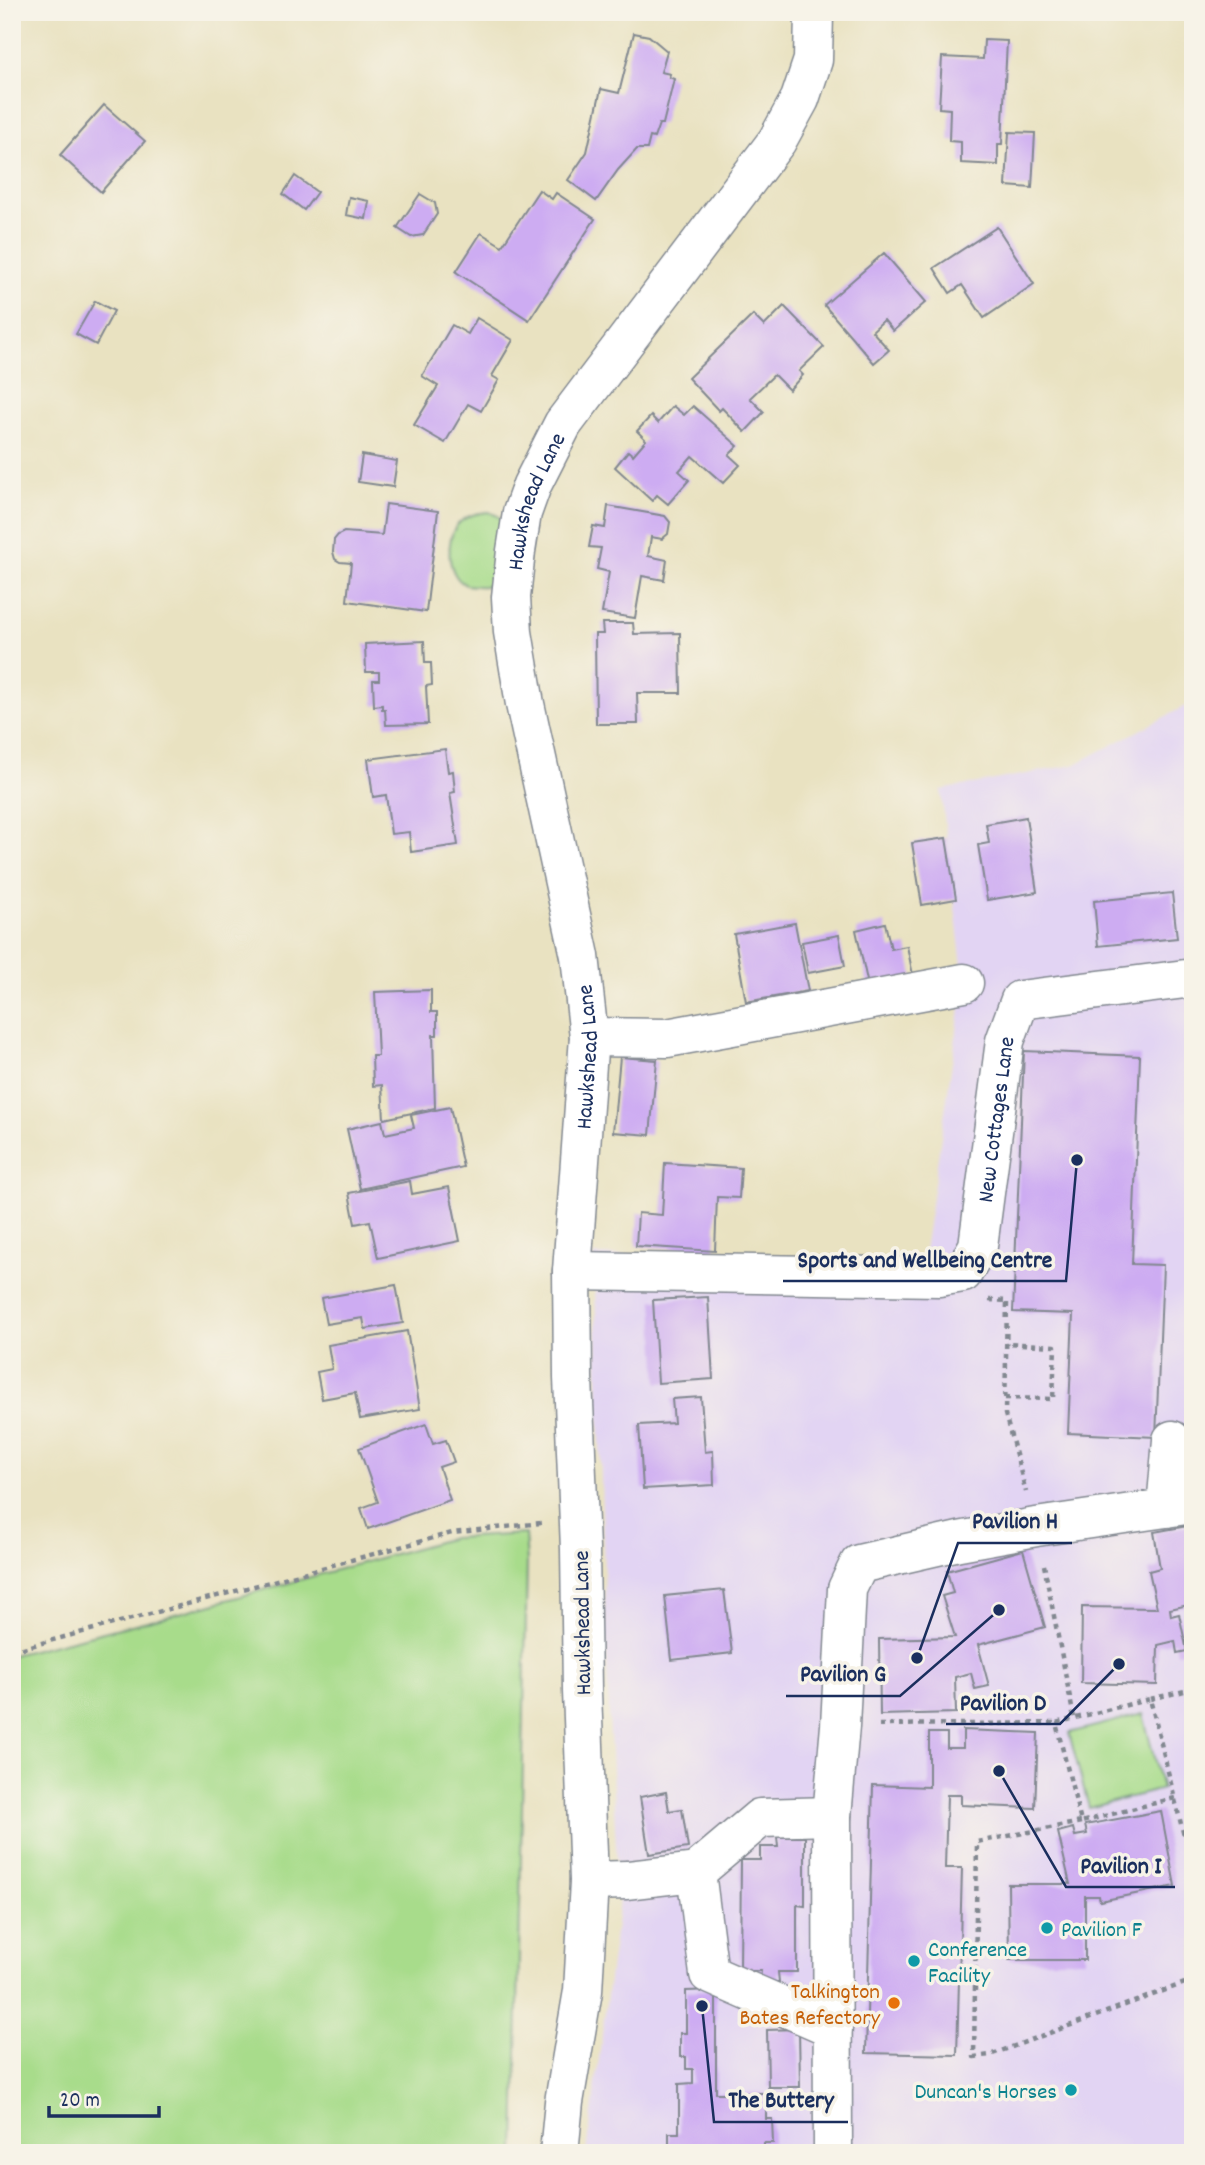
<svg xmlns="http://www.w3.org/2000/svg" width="1205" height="2165" font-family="Dekko,sans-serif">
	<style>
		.built { fill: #e2d4f3 }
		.green { fill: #a8dc8b; stroke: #628674; stroke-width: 2 }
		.building { fill: #cdacf2 }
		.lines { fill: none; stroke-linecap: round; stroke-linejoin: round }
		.minor-casing { stroke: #828890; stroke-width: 41 }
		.path { stroke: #828890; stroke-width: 4.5; stroke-dasharray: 5 5; stroke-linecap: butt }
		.minor { stroke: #fff; stroke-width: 38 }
		.culture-dot { fill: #0f9aa8; stroke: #f7f3e8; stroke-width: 2.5 }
		.food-dot { fill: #e8710a; stroke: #f7f3e8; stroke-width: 2.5 }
		.labels { text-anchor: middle; stroke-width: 7; stroke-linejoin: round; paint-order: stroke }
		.street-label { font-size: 23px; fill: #1b2f5e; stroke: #f7f3e8 }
		.culture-label { font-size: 23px; fill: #0d838f; stroke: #f7f3e8; text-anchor: start }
		.food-label { font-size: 23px; fill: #c56008; stroke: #f7f3e8; text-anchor: end }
		.leader { fill: none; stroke: #1b2f5e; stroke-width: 2.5 }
		.callout-dot { fill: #1b2f5e; stroke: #f7f3e8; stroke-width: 2.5 }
		.callout-label { font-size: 24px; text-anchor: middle; font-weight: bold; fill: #1b2f5e; stroke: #f7f3e8; stroke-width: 7; stroke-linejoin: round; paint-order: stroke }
	</style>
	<rect width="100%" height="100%" fill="#f7f3e8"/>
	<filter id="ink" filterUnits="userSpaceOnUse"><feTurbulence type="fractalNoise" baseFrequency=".0143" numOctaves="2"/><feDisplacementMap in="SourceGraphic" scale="14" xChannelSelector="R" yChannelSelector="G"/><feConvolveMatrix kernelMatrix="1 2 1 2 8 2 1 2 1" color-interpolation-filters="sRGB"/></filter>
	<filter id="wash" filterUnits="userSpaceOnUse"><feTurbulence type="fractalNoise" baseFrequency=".00686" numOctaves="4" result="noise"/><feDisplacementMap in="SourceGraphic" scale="28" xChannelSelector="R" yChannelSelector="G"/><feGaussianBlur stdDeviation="1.57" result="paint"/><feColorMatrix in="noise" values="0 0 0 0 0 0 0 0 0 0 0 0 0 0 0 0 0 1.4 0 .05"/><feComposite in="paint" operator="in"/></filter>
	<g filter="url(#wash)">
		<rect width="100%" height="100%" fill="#e9e2c1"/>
		<path class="built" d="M1193,702v1451h-606l32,-252 -11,-207 -14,-439 328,10 42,-282 -23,-193 133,-25z"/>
		<g class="green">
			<path d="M489,512l9,4 8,8 -9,56c-5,6 -12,7 -20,6 -1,0 -11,-1 -11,-1 -20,-9 -21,-47 -8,-61 9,-9 19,-11 31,-12z"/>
			<path d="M525,1534l2,28 -12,591h-503v-498l171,-43 269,-74z"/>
			<path d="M1143,1714l19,75 -73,19 -20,-75z"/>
		</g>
		<g id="blocks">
			<g class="building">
				<path d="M634,33l15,3 18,15 -6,21 9,2 -1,3 5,2 -11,45h-4l-5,14 -4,-1 -3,12h-10l-19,21 -22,31 -28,-21 19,-28 14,-63 18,4z"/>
				<path d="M984,40l23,1 -5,103h-4v21l-37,-2v-21l-12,-1 1,-32 -11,-1 3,-51 41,2z"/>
				<path d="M104,105l41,36 -44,51 -41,-37z"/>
				<path d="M1009,132l26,1 -3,55 -26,-2z"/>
				<path d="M295,176l22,16 -13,18 -21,-16z"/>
				<path d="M539,190l13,9 4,-6 39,26 -66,101 -73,-48 25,-39 21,13z"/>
				<path d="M420,194l15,9 2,11 -14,21 -12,2 -14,-9z"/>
				<path d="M349,197l20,4 -3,18 -20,-4z"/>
				<path d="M997,227l37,57 -50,34 -22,-33 -12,8 -16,-25z"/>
				<path d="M884,253l42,49 -33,29 -9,-11 -12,11 17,19 -15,13 -50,-58z"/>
				<path d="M95,301l19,10 -18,34 -20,-11z"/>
				<path d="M784,306l40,41 -25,24 4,4 -14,15 -15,-15 -24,23 14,14 -19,20 -23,-24 -3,3 -31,-33 65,-63 11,11z"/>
				<path d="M477,318l36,22 -21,36 7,4 -18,31 -13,-7 -23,39 -31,-18 24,-39 -16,-10 30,-51 16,9z"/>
				<path d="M673,406l11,9 9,-9 45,40 -9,9 11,10 -17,18 -31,-27 -13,15 10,9 -21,24 -11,-9 -5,6 -37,-34 13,-16 5,4 13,-15 -9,-9 14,-15 7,7z"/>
				<path d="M362,455l35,6 -4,26 -35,-5z"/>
				<path d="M386,504l52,7 -12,101 -79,-11 4,-38 -11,-1 -5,-3 -2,-7 1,-12 4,-5 6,-3 38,3z"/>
				<path d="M608,506l57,10 5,6 -2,12 -6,5 -11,-2 -3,19 19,4 -3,20 -22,-4 -7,42 -33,-5 7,-41 -12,-3 4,-21 -12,-1 4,-21 12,2z"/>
				<path d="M602,623h31l1,11 46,-1 1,60h-44l1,31h-42l-1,-90h8z"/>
				<path d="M424,641l1,22h6l1,22 -6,1 2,38 -42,1 -1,-16h-3v-4l-8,1 -1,-26h6v-8h-13l-1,-28z"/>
				<path d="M445,749l3,23 5,-1 2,21 -5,1 8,52 -47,7 -2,-20 -18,2 -5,-39 -13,2 -5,-38z"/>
				<path d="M1026,817l11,75 -50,8 -9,-55 11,-2 -3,-19z"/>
				<path d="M946,838l10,61 -34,6 -10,-62z"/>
				<path d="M1172,893l5,45 -79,8 -4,-45z"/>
				<path d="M795,923l13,68 -62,11 -12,-68z"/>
				<path d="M885,923l6,26 16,-3 7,34 -45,10 -13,-60z"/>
				<path d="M839,935l6,31 -37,7 -6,-31z"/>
				<path d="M431,990v22h6v23h-4l2,73 -51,11 -2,-34 -9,1 -1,-30h6l-3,-64z"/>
				<path d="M1024,1051l116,5 -8,208 31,1 -7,172 -88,-4 5,-119 -60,-2z"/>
				<path d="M620,1057l37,3 -7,75 -37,-3z"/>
				<path d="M450,1107l13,60 -103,22 -13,-60 35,-8 3,13 29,-6 -3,-13z"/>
				<path d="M665,1163l76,5 -2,30 -22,-1 -2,54 -79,-5 2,-33 24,2z"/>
				<path d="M410,1181l2,13 37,-7 11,54 -82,17 -8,-37 -15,3 -6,-31z"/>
				<path d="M396,1285l7,38 -38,6 -2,-11 -37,6 -5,-26z"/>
				<path d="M708,1297l5,82 -55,4 -5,-83z"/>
				<path d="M407,1331l13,78 -60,10 -5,-26 -33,6 -5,-27 15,-3 -4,-24z"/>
				<path d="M701,1397l4,55 8,-1 1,34 -71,4 -4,-64 35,-2 -2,-24z"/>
				<path d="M426,1424l7,20 13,-4 8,22 -15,5 11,33 -82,29 -7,-21 17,-6 -19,-54z"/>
				<path d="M1193,1525v79l-23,5 1,7 8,-2 8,37 -10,2 -2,-12 -17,4 -1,40 -76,-2 1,-76 75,1 -8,-37 11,-3 -6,-36z"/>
				<path d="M1023,1550l22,77 -67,18 11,41 -14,3 -4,-16 -16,4 1,36 -76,2 -1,-76 76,-2 -13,-41 11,-3 -6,-22z"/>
				<path d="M724,1590l8,63 -60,7 -7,-64z"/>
				<path d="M963,1730l75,3 -3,75 -74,-3v-10h-14l-2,73h17l-5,187 -91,-2 7,-268 56,2v-54h18v15h16z"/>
				<path d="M1187,1741h6v78h-3z"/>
				<path d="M666,1792l3,19 13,-2 6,39 -39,6 -9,-57z"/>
				<path d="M1161,1811l14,75 -75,15 -1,-5h-14v64h-76l-1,-76h62l-12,-52 15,-4 2,8 12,-2 -2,-9z"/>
				<path d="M777,1837h28v69l-8,-1v67h-19l1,10h-19l1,-11h-21l1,-111h19v-13h18z"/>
				<path d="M716,1990v103h50v26h6l1,24h-9v10h-95v-20h10v-49l14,-1v-14h-7v-12h-6v-24h6v-42z"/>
				<path d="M799,2029l1,58h-32l-1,-57z"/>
			</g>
		</g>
	</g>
	<g filter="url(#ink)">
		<use href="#blocks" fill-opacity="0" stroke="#828890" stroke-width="2"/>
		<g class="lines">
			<g class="minor-casing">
				<g id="minor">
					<path d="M589,1037l78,1 297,-55"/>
					<path id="s1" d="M572,1271l367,6 24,-4 15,-27 27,-205 15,-41 173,-22"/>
					<path d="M1166,1508l6,-68"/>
					<path d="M696,1872l13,102 124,54"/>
					<path d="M589,1881l38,-1 69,-8 64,-54 72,-2"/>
					<path id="s2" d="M559,2153l5,-51 19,-111 6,-110 -7,-190 -2,-142 -7,-171 -1,-107 17,-234 -9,-81 -55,-252 -12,-72 -2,-35 5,-46 6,-38 10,-28 31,-61 214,-283 23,-42 13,-39 1,-48"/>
					<path d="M833,2153l-1,-337 8,-90 7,-137 12,-25 100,-23 77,-14 157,-23"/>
				</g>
			</g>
			<g class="path">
				<path d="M989,1300l18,1 -2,113 21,78"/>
				<path d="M1005,1398l48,1 2,-53 -49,-3"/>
				<path d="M1044,1565l30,153"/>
				<path d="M12,1651l440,-118 89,-10"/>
				<path d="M1150,1699l43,-10"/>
				<path d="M879,1725l177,-2"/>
				<path d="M1175,1798l-94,24 -25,-99 94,-24 33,133 10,9"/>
				<path d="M1081,1822l-104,20 -3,215 16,-2 203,-75"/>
			</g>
			<use href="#minor" class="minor"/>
		</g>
	</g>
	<g class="culture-dot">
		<circle cx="1047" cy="1928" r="7"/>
		<circle cx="914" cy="1961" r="7"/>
		<circle cx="1071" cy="2090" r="7"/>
	</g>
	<circle class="food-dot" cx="894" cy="2003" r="7"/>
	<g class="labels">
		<g class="street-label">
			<text dy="8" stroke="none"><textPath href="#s2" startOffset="1666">Hawkshead Lane</textPath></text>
			<text dy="8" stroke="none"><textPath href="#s2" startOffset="1099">Hawkshead Lane</textPath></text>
			<text dy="8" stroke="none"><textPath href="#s1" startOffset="550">New Cottages Lane</textPath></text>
			<text transform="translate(581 1623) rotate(-91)" y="8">Hawkshead Lane</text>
		</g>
		<g class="culture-label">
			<text x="1061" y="1936">Pavilion F</text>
			<text x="928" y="1956">Conference<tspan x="928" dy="26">Facility</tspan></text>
			<text x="1057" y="2098" text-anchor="end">Duncan's Horses</text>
		</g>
		<g class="food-label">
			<text x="880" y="1998">Talkington<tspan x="880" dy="26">Bates Refectory</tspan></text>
		</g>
	</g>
	<path class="leader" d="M1077 1160L1066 1281H783M917 1658L958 1543H1072M999 1610L900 1696H786M1119 1664L1060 1724H946M999 1771L1066 1887H1175M702 2006L714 2122H848"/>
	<g class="callout-dot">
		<circle cx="1077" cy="1160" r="7"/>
		<circle cx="917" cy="1658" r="7"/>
		<circle cx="999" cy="1610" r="7"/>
		<circle cx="1119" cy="1664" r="7"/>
		<circle cx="999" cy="1771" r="7"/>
		<circle cx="702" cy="2006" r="7"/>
	</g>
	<g class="callout-label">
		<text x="925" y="1267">Sports and Wellbeing Centre</text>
		<text x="1015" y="1528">Pavilion H</text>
		<text x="843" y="1681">Pavilion G</text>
		<text x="1003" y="1710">Pavilion D</text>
		<text x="1121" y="1873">Pavilion I</text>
		<text x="781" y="2107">The Buttery</text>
	</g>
	<rect width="1205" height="2165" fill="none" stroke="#f7f3e8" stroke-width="42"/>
	<path d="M49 2106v10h110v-10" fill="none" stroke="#1b2f5e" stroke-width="3.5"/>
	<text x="60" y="2106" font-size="21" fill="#1b2f5e" stroke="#f7f3e8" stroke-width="5" paint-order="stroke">20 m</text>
</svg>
